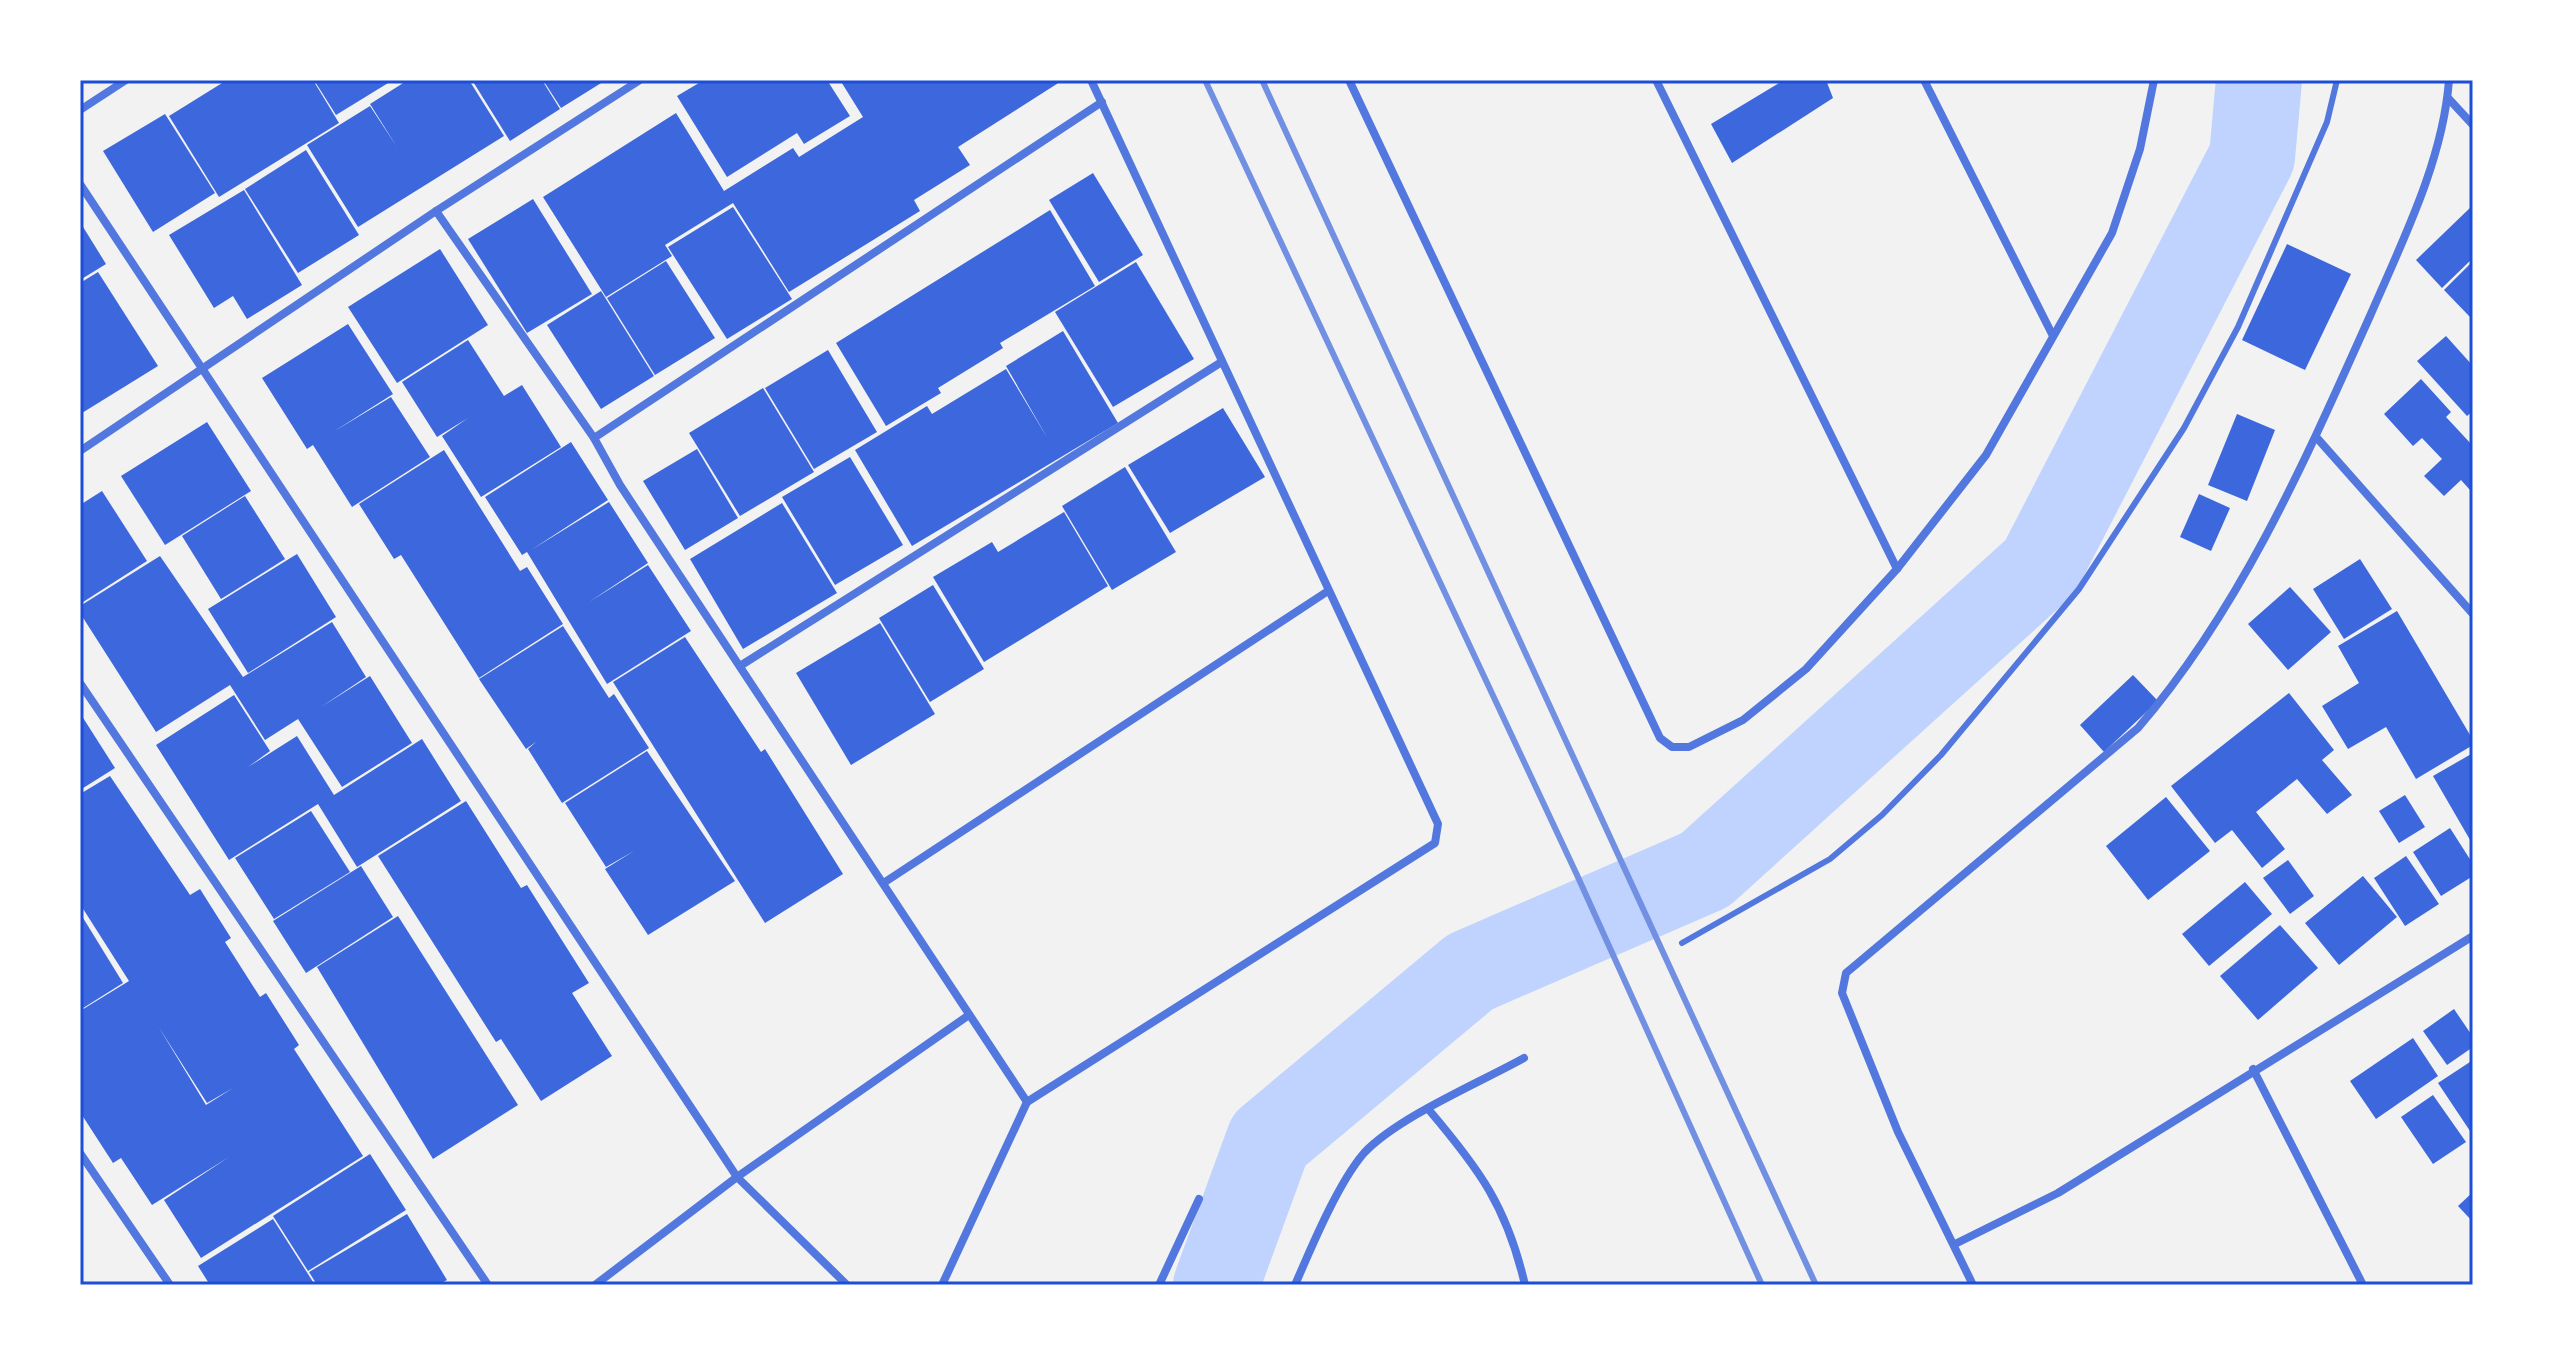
<svg xmlns="http://www.w3.org/2000/svg" width="2553" height="1365" font-family="'Archivo Narrow',sans-serif">
	<style>
		.lines { fill: none; stroke-linecap: round; stroke-linejoin: round }
		.river { stroke: #bfd3fe; stroke-width: 86 }
		.building { fill: #3d67dc; fill-rule: evenodd }
		.service { stroke: #5277de; stroke-width: 6 }
		.minor { stroke: #5277de; stroke-width: 8 }
		.rail { stroke: #7290e2; stroke-width: 6 }
		.neatline { fill: none; stroke: #1d4ed8; stroke-width: 3 }
	</style>
	<rect width="100%" height="100%" fill="#f2f2f2"/>
	<g class="lines">
		<path class="river" d="M1216,1285l53,-145 201,-168 235,-102 335,-303 212,-410 7,-77"/>
	</g>
	<g class="building">
		<path d="M227,80h86l26,43 -120,74 -50,-81z"/>
		<path d="M314,80h79l-57,35z"/>
		<path d="M408,80h61l35,56 -146,91 -51,-82 63,-39 27,41 -27,-43z"/>
		<path d="M472,80h70l18,29 -50,32z"/>
		<path d="M543,80h63l-45,28z"/>
		<path d="M704,80h123l23,36 -46,28 -7,-11 -70,44 -50,-81z"/>
		<path d="M840,80h223l-105,67 12,18 -56,35 6,11 -131,81 -56,-89 -68,42 7,11 -66,41 -63,-100 133,-84 48,78 69,-43 6,9 64,-40z"/>
		<path d="M1784,80h42l7,18 -101,65 -21,-39z"/>
		<path d="M165,114l50,79 -62,39 -50,-81z"/>
		<path d="M306,150l53,85 -61,38 -53,-84z"/>
		<path d="M1093,173l50,82 -44,27 -50,-82z"/>
		<path d="M244,190l58,95 -55,34 -14,-23 -19,12 -45,-73z"/>
		<path d="M533,199l59,95 -65,39 -59,-94z"/>
		<path d="M2473,205v53l-31,30 -26,-28z"/>
		<path d="M733,207l59,92 -65,40 -59,-92z"/>
		<path d="M1050,210l45,76 -95,57 3,5 -65,40 3,5 -55,33 -50,-83z"/>
		<path d="M80,222l26,42 -26,16z"/>
		<path d="M2287,244l64,30 -46,96 -63,-30z"/>
		<path d="M440,249l48,76 -91,58 -49,-76z"/>
		<path d="M666,261l49,77 -60,37 -48,-77z"/>
		<path d="M2473,261v53l-3,3 -26,-27z"/>
		<path d="M1136,262l58,97 -81,48 -58,-95z"/>
		<path d="M98,272l60,94 -76,47 -2,-130z"/>
		<path d="M601,291l53,85 -53,33 -54,-84z"/>
		<path d="M348,324l45,70 -60,38 58,-35 39,60 -78,50 -39,-62 -6,4 -45,-71z"/>
		<path d="M1063,331l55,92 -206,123 -57,-96 72,-44 5,8 74,-45 42,70 -42,-73z"/>
		<path d="M2446,336l27,30v45l-6,5 -50,-55z"/>
		<path d="M468,340l36,56 18,-11 39,62 -80,50 -39,-61 26,-18 -31,19 -35,-55z"/>
		<path d="M828,350l49,82 -63,37 -49,-81z"/>
		<path d="M2421,379l30,33 -5,5 27,29v41l-3,3 -9,-10 -17,16 -20,-20 18,-17 -20,-21 -9,8 -29,-32z"/>
		<path d="M763,388l51,84 -74,44 -51,-83z"/>
		<path d="M1223,408l42,69 -95,56 -42,-68z"/>
		<path d="M2237,414l38,16 -28,71 -39,-16z"/>
		<path d="M207,422l44,69 -86,54 -44,-69z"/>
		<path d="M571,442l37,58 -77,50 78,-48 39,61 -59,39 59,-37 43,66 -84,53 -80,-132 -5,3 -37,-58z"/>
		<path d="M697,449l41,69 -53,32 -42,-69z"/>
		<path d="M444,450l76,121 7,-4 36,57 -84,54 -78,-123 -7,4 -35,-55z"/>
		<path d="M850,457l53,88 -68,40 -53,-88z"/>
		<path d="M1125,467l51,85 -64,38 -50,-84z"/>
		<path d="M102,491l45,70 -67,43v-99z"/>
		<path d="M2199,494l31,14 -19,43 -31,-14z"/>
		<path d="M245,496l40,63 -64,40 -39,-63z"/>
		<path d="M782,503l55,90 -94,56 -53,-90z"/>
		<path d="M1064,512l44,74 -124,76 -51,-85 59,-35 6,10z"/>
		<path d="M297,554l39,63 -88,56 -40,-64z"/>
		<path d="M160,556l83,121 89,-55 34,55 -45,30 49,-31 42,67 -70,44 -44,-68 -33,21 -35,-55 -74,47 -76,-119v-7z"/>
		<path d="M2360,559l32,50 -48,30 -31,-50z"/>
		<path d="M933,585l51,84 -54,33 -51,-84z"/>
		<path d="M2290,587l41,45 -43,38 -40,-46z"/>
		<path d="M2397,611l76,129v5l-57,34 -30,-52 -38,22 -26,-43 37,-23 -21,-37z"/>
		<path d="M880,623l55,91 -84,51 -55,-92z"/>
		<path d="M563,626l46,72 5,-4 35,54 -87,55 -34,-54 8,-7 -10,7 -47,-70z"/>
		<path d="M685,637l76,115 4,-3 78,125 -78,49 -152,-241z"/>
		<path d="M2133,675l25,26 -54,51 -24,-27z"/>
		<path d="M2289,693l45,57 -12,10 30,35 -25,19 -30,-35 -41,33 29,37 -23,19 -30,-38 -17,13 -44,-57z"/>
		<path d="M234,695l36,56 -22,16 49,-31 37,59 88,-56 39,62 -104,66 -39,-63 -89,56 -73,-115z"/>
		<path d="M80,713l35,55 -35,22z"/>
		<path d="M647,751l88,130 -87,54 -43,-66 29,-18 -28,16 -41,-64z"/>
		<path d="M2473,753v92l-40,-69z"/>
		<path d="M110,776l80,119 10,-6 31,49 -6,4 35,55 6,-4 33,52 -5,4 69,107 -162,102 -37,-58 65,-43 -77,48 -31,-47 -8,5 -33,-51v-101l49,-30 -49,-77v-110zM158,1026l49,77 26,-15 -27,17z"/>
		<path d="M2405,795l20,32 -26,16 -20,-32z"/>
		<path d="M2166,797l44,54 -62,49 -42,-54z"/>
		<path d="M466,801l55,87 6,-3 62,98 -17,10 40,63 -71,45 -40,-62 -5,3 -118,-186z"/>
		<path d="M311,811l39,61 -76,47 -39,-61z"/>
		<path d="M2450,828l23,36v12l-32,20 -28,-44z"/>
		<path d="M2406,856l33,48 -34,22 -31,-48z"/>
		<path d="M2288,860l26,36 -24,18 -27,-36z"/>
		<path d="M361,866l32,51 -87,56 -33,-52z"/>
		<path d="M2363,876l34,41 -58,48 -34,-42z"/>
		<path d="M2245,882l27,32 -63,52 -27,-32z"/>
		<path d="M80,913l43,70 -43,27z"/>
		<path d="M398,916l120,189 -85,54 -116,-192z"/>
		<path d="M2280,925l38,43 -60,52 -38,-44z"/>
		<path d="M2454,1009l19,28v10l-26,18 -24,-34z"/>
		<path d="M2413,1038l25,38 -62,43 -26,-38z"/>
		<path d="M2473,1060v70l-3,1 -32,-48z"/>
		<path d="M2433,1095l33,47 -33,22 -32,-47z"/>
		<path d="M370,1154l36,56 -98,61 -35,-55z"/>
		<path d="M2473,1192v30l-15,-16z"/>
		<path d="M407,1214l40,66 -9,5h-121l-8,-13z"/>
		<path d="M273,1219l42,66h-105l-12,-19z"/>
	</g>
	<g class="lines">
		<path class="service" d="M1682,943l148,-84 52,-44 59,-60 138,-166 105,-161 54,-101 89,-205 10,-42"/>
		<g class="minor">
			<path d="M1349,80l311,658 12,9h17l54,-27 63,-51 91,-100 89,-114 126,-222 28,-84 14,-69"/>
			<path d="M1656,80l241,489"/>
			<path d="M1924,80l128,254"/>
			<path d="M2448,98l25,27"/>
			<path d="M80,110l46,-30"/>
			<path d="M80,184l657,993 110,108"/>
			<path d="M436,211l158,227 26,47 407,617"/>
			<path d="M594,438l508,-336"/>
			<path d="M2317,438l156,176"/>
			<path d="M80,451l356,-240 204,-131"/>
			<path d="M740,666l480,-303"/>
			<path d="M80,683l408,602"/>
			<path d="M885,882l443,-291"/>
			<path d="M2253,1069l110,216"/>
			<path d="M1027,1102l408,-259 3,-19 -347,-744"/>
			<path d="M1429,1110c51,60 78,97 96,175"/>
			<path d="M80,1153l90,132"/>
			<path d="M1955,1244l103,-51 415,-257"/>
			<path d="M595,1285l142,-108 232,-162"/>
			<path d="M942,1285l85,-183"/>
			<path d="M1159,1285l40,-86"/>
			<path d="M1295,1285c16,-37 43,-102 69,-132 34,-36 115,-70 160,-95"/>
			<path d="M1973,1285l-75,-153 -56,-139 4,-20 292,-245c103,-120 168,-269 232,-412 32,-74 73,-155 79,-236"/>
		</g>
		<g class="rail">
			<path d="M1205,80l372,795 185,410"/>
			<path d="M1262,80l554,1205"/>
		</g>
	</g>
	<rect width="2553" height="1365" fill="none" stroke="#ffffff" stroke-width="164"/>
	<rect x="82" y="82" width="2389" height="1201" class="neatline"/>
</svg>
